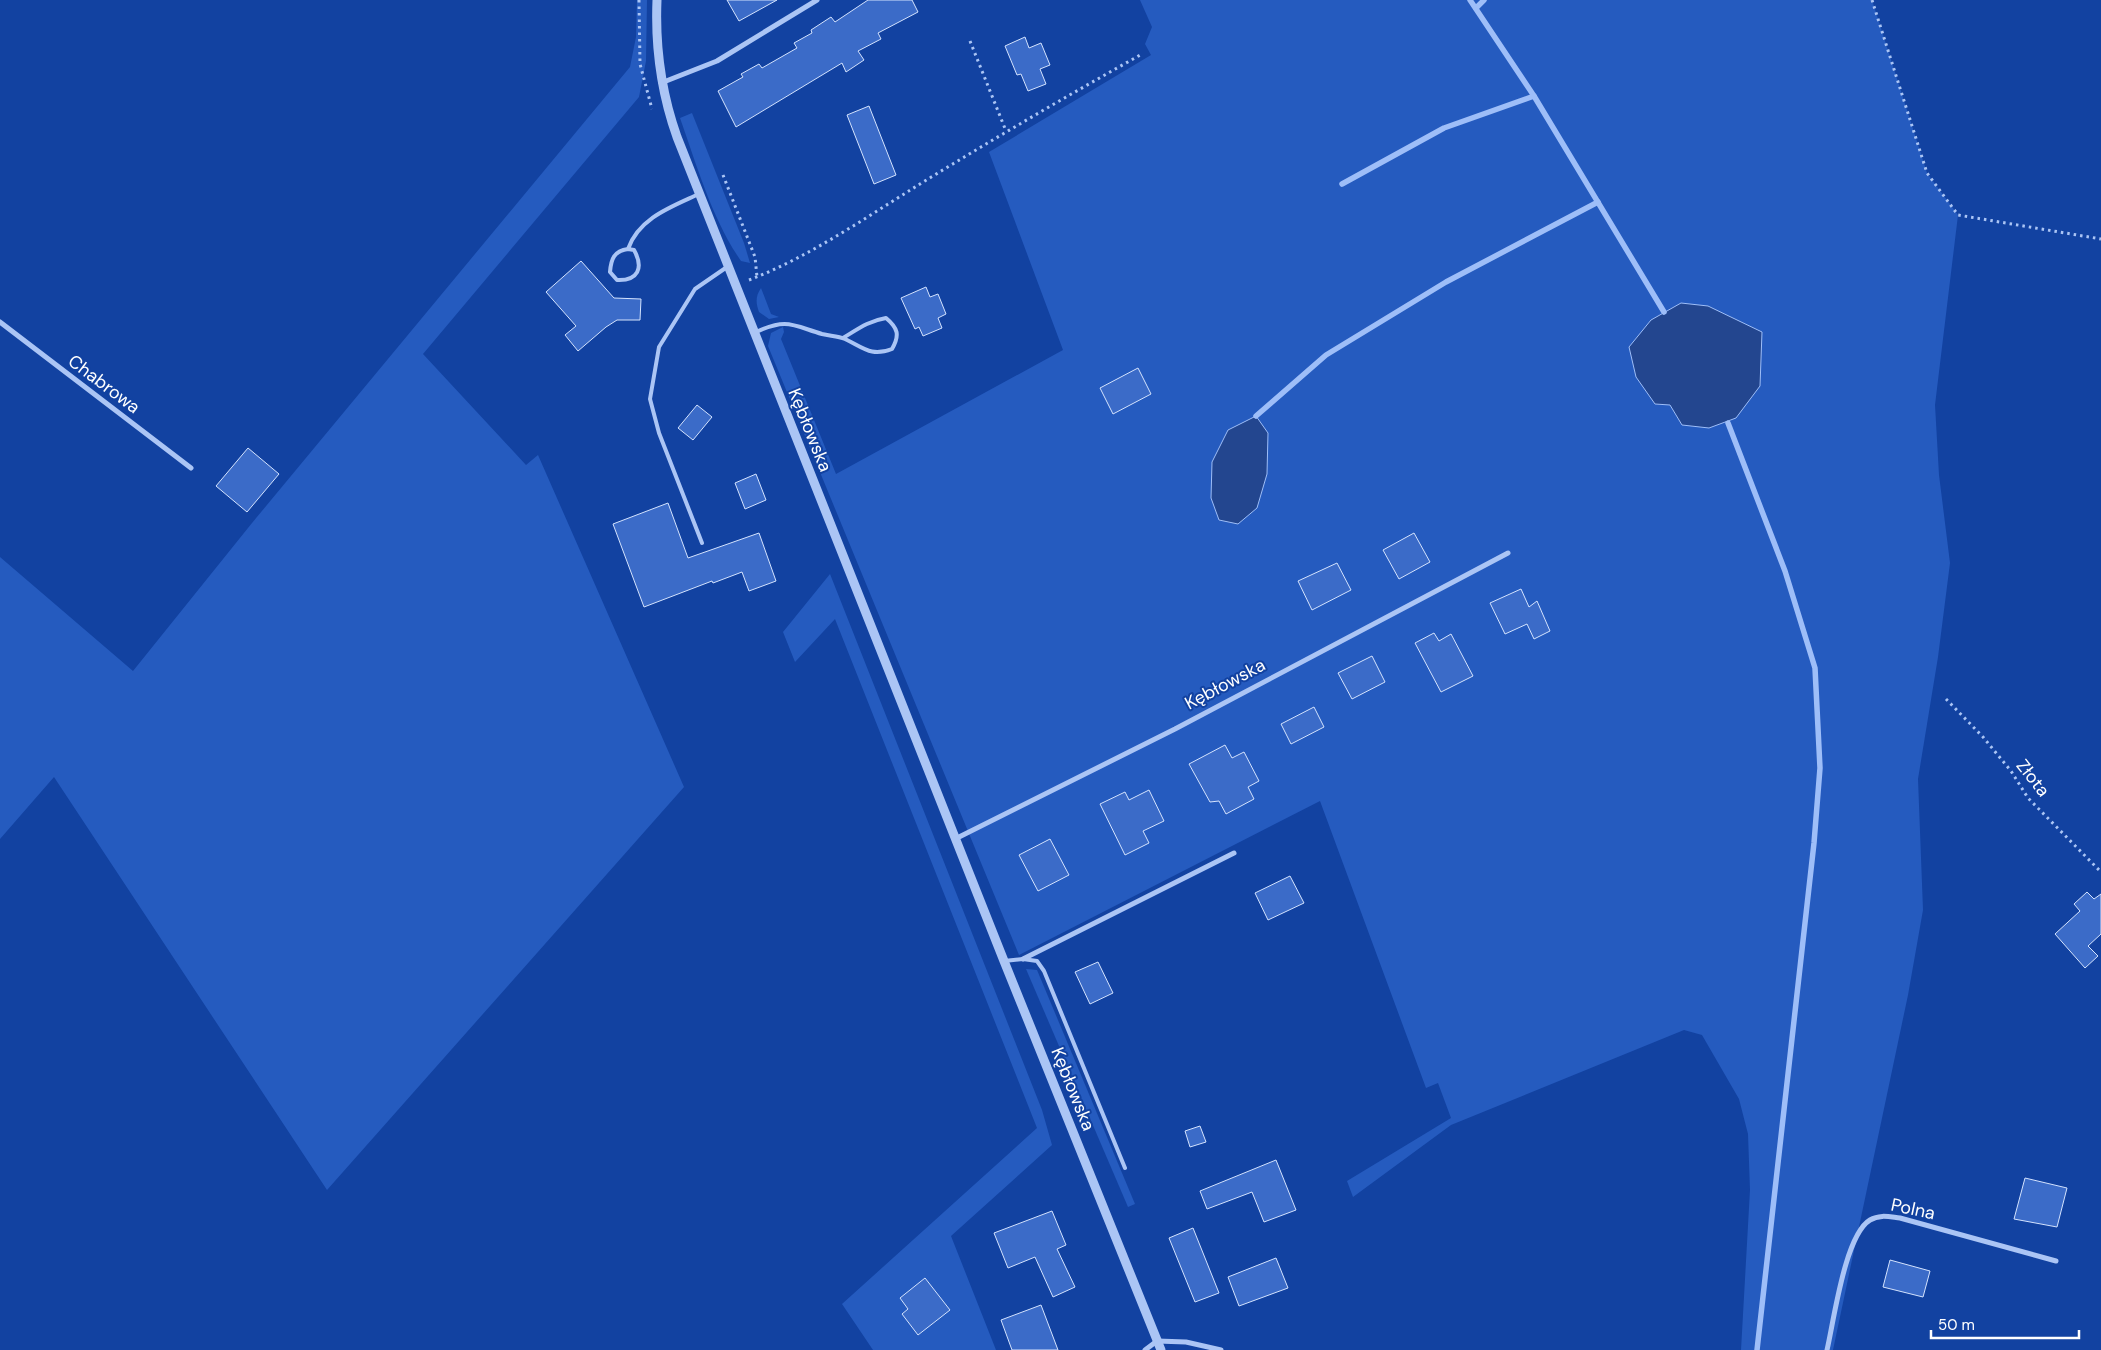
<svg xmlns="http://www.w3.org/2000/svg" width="2101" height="1350" font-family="'DM Sans',sans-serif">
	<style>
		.green { fill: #255bbf }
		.water { fill: #23468f; stroke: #9ebef8 }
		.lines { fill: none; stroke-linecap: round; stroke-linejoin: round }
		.stream { stroke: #9ebef8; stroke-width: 5.5 }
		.building { fill: #3b6bc8; stroke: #d4e3fe }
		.path { stroke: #abc5f5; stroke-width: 3; stroke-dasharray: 2.5 4; stroke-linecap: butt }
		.service { stroke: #abc5f5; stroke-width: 4 }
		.minor { stroke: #abc5f5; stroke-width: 5 }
		.tertiary { stroke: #abc5f5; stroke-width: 9 }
		.labels { text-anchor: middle; stroke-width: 4; stroke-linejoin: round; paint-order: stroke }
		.street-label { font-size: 18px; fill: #fff; stroke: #1242a1 }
	</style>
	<rect width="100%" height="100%" fill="#1242a1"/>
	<g class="green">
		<path d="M637,0h10l-1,61 -7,36 -216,257 103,111 12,-10 146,332 -357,403 -273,-413 -54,62v-282l133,114 119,-148 378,-456 6,-30z"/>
		<path d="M1140,0h732l55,173 31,42 -23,190 4,70 11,88 -12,94 -20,122 5,131 -15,85 -75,355h-92l9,-160 -2,-56 -9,-35 -37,-64 -18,-5 -233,95 -98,72 -6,-16 104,-63 -13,-35 -12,5 -106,-287 -301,154 -251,-609 3,-13 12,-6 1,5 -3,7 55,135 227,-124 -74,-198 162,-97 -6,-11 7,-17z"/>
		<path d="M692,113l52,130 6,20 -9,-2c-29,-42 -44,-95 -61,-143z"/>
		<path d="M761,288l10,26 8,3 -10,2 -10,-7c-3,-9 -4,-15 2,-24z"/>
		<path d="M830,574l212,536 10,35 -101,91 45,114h-123l-31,-46 195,-176 -202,-509 -40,43 -12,-30z"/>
		<path d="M1026,969l11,1 98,234 -7,3z"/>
	</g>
	<g class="water">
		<path d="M1681,303l27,3 54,26 -2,54 -24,32 -27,10 -27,-3 -12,-20 -15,-1 -19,-27 -7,-30 22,-27z"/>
		<path d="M1256,416l12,17 -1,41 -10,34 -19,16 -19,-4 -8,-22 1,-36 16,-32z"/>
	</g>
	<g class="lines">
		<g class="stream">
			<path d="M1470,0l64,96 130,216"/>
			<path d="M1476,8l8,-8"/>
			<path d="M1342,184l102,-56 90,-32"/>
			<path d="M1256,416l70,-61 120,-73 152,-80"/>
			<path d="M1728,423l57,148 30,97 5,100 -6,75 -57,507"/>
		</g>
	</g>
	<g class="building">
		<path d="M727,0h50l-38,21z"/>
		<path d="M868,0h44l6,12 -40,21 3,6 -23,12 6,9 -18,12 -4,-9 -106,64 -18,-36 25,-14 -2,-3 18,-10 3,4 35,-20 -3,-5 18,-10 -1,-3 20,-13 4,5z"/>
		<path d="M1025,37l4,11 12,-5 9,22 -10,4 6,15 -18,7 -7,-17 -4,1 -12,-29z"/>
		<path d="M869,106l27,69 -22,9 -27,-69z"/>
		<path d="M581,261l33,37 27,1 -1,21h-23l-11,7 -28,24 -13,-16 11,-9 -30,-34z"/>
		<path d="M926,287l4,10 8,-3 8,20 -8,4 4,10 -19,8 -4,-9 -4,2 -14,-31z"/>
		<path d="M1138,368l13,26 -38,20 -13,-26z"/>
		<path d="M697,405l15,12 -19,23 -15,-12z"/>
		<path d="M248,448l31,26 -32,38 -31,-26z"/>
		<path d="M756,474l10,26 -21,9 -10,-26z"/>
		<path d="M668,503l20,55 71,-25 17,48 -27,10 -7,-19 -29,11 -1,-2 -68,26 -31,-83z"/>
		<path d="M1414,533l16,29 -31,17 -16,-29z"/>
		<path d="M1337,563l14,27 -39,20 -14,-29z"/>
		<path d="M1521,589l8,18 8,-6 13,30 -16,8 -7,-15 -22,10 -15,-31z"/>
		<path d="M1434,633l5,8 12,-7 22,42 -32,16 -26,-49z"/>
		<path d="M1372,656l13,26 -33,17 -14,-26z"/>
		<path d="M1314,707l10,20 -33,17 -10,-20z"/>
		<path d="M1225,745l7,13 12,-6 15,29 -11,6 6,12 -28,15 -7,-13 -9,1 -21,-38z"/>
		<path d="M1149,790l15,31 -21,10 6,12 -24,12 -25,-51 25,-12 4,8z"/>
		<path d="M1050,839l19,36 -31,16 -19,-36z"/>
		<path d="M1290,876l14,27 -36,17 -13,-27z"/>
		<path d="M2087,892l7,7 7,-5v40l-13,12 10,10 -13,12 -30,-34 25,-23 -6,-7z"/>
		<path d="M1098,962l15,31 -23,11 -15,-32z"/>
		<path d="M1200,1126l6,16 -16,5 -5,-16z"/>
		<path d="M1276,1160l20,50 -32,12 -12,-30 -45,17 -7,-18z"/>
		<path d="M2025,1178l42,10 -10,39 -43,-8z"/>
		<path d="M1052,1211l14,34 -9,4 18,38 -22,10 -18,-40 -27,11 -14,-35z"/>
		<path d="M1193,1228l26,65 -24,9 -26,-64z"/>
		<path d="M1276,1258l12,30 -49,18 -11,-29z"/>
		<path d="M1890,1260l40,11 -7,26 -40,-10z"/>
		<path d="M925,1278l25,32 -32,25 -16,-21 6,-5 -8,-11z"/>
		<path d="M1041,1305l17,45h-46l-11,-30z"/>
	</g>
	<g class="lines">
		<g class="path">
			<path d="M639,0l1,64 12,45"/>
			<path d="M1872,0l55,173 31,42 143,24"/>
			<path d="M970,41l36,90"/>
			<path d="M723,175l32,82 2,20"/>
			<path d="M749,280c60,-23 116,-62 171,-96 73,-45 147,-88 222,-130"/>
			<path d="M1946,699l37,38 28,34 17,27 73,74"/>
		</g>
		<g class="service">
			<path d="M628,249l6,1c10,18 4,31 -17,30l-7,-8c1,-13 4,-21 18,-23 11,-31 43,-42 71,-55"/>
			<path d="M756,332c31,-14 36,-7 66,2 8,2 16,2 23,5 19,9 26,18 47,10 8,-14 6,-21 -6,-31 -18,3 -28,11 -43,20"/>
			<path d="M702,543l-43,-110 -9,-34 9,-52 36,-58 32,-22"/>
			<path d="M1004,961l19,-2 14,2 7,10 81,197"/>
		</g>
		<g class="minor">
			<path d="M661,83l56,-22 100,-61"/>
			<path d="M0,322l191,146"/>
			<path d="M955,839l220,-110 333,-176"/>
			<path d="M1023,959l211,-106"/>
			<path d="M1145,1350l12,-9 29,1 35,8"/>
			<path d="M1827,1350c7,-30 18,-115 43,-130 10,-6 20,-3 30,-2l156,43"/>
		</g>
		<path class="tertiary" d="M657,0c-2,48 4,92 20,137l327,824 157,389"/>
	</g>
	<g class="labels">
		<g class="street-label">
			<text transform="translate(104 384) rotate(37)" y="6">Chabrowa</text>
			<text transform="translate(810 430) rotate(68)" y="6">Kębłowska</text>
			<text transform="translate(1225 684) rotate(-28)" y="6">Kębłowska</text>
			<text transform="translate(2033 778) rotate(52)" y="6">Złota</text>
			<text transform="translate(1073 1089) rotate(68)" y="6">Kębłowska</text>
			<text transform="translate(1913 1209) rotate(12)" y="6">Polna</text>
		</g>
	</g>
	<path d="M1931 1330v8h148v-8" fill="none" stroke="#ffffff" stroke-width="2.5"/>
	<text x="1938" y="1330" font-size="15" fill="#ffffff" stroke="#1242a1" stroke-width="4" paint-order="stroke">50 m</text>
</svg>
